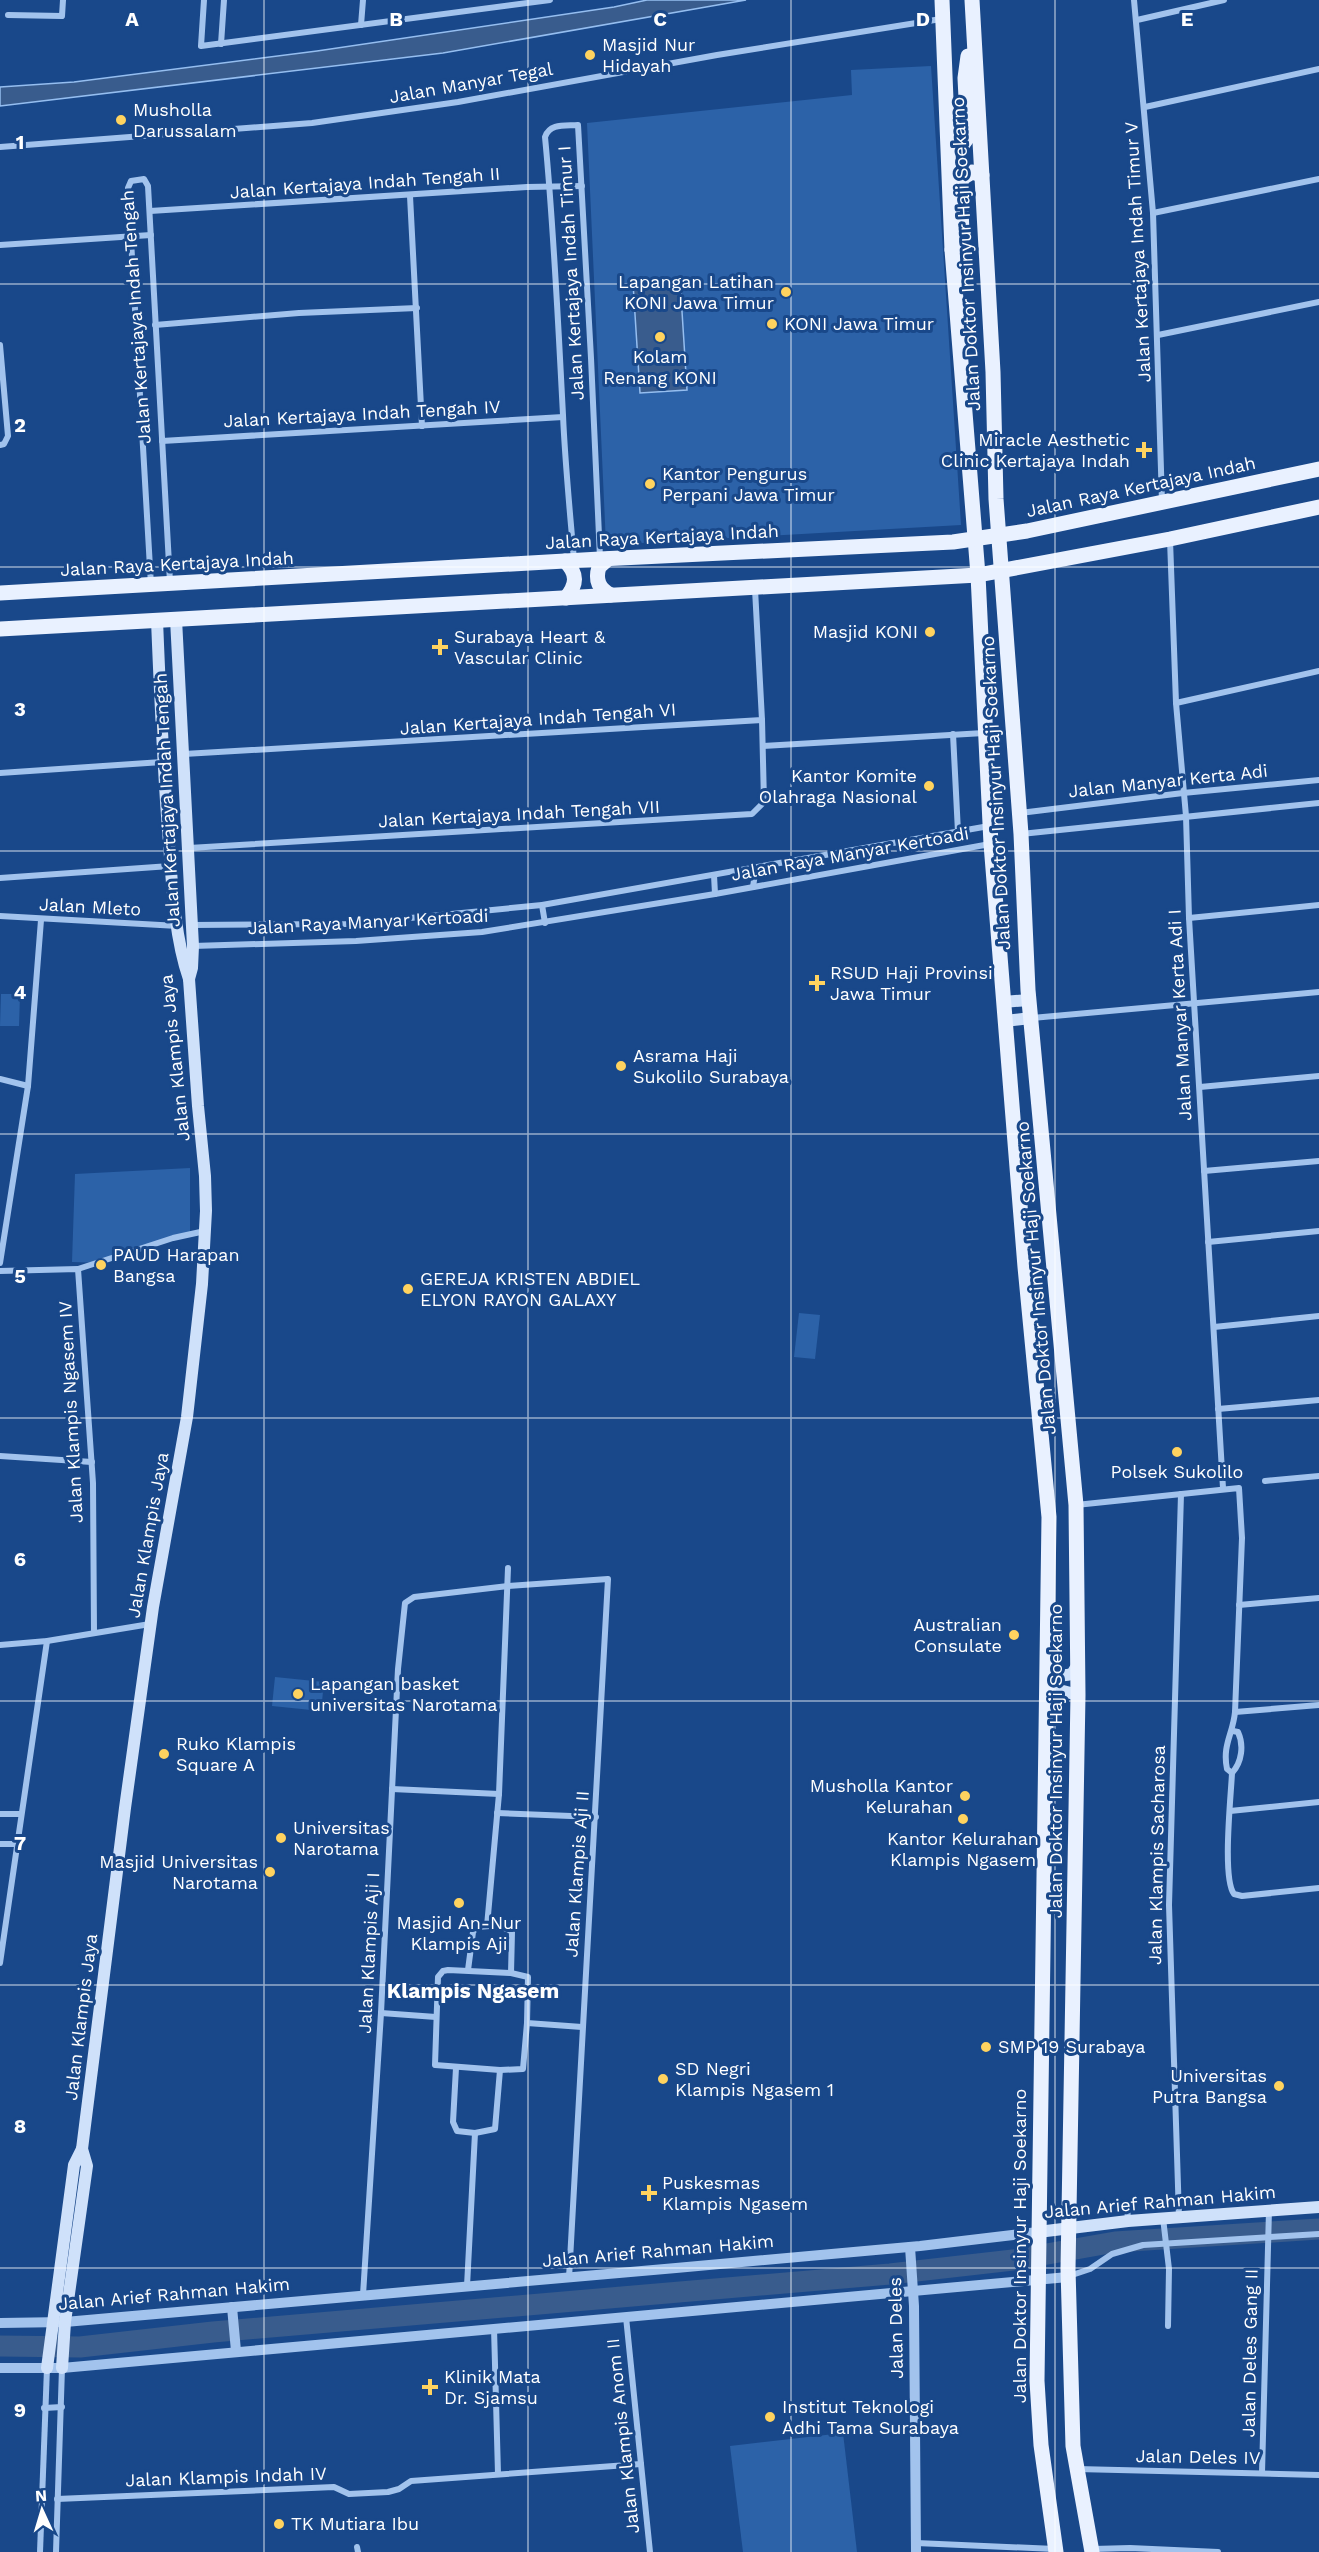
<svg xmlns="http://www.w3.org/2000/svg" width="1319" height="2552" font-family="'Work Sans',sans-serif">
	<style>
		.green { fill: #2c62a8 }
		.water { fill: #395c8d; stroke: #95bef0; stroke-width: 1.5 }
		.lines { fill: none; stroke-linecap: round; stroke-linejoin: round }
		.river { stroke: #395c8d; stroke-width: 21 }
		.minor { stroke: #a2c3ed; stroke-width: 6 }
		.tertiary { stroke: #a2c3ed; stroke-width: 10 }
		.secondary { stroke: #cfe1fa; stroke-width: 12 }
		.primary { stroke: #e9f1ff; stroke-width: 15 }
		.grid { fill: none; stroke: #fff; stroke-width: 1.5; stroke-opacity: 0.55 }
		.poi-dot { fill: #ffd35f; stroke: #19488a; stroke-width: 2 }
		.labels { text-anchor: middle; stroke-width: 6; stroke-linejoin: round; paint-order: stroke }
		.poi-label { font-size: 18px; fill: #fff; stroke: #19488a; text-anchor: start }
		.street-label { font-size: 18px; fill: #fff; stroke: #19488a }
		.quarter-label { font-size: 21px; font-weight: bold; fill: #fff; stroke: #19488a }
		.grid-label { font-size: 20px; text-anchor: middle; font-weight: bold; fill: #fff; stroke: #19488a; stroke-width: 6; stroke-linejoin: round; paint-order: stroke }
	</style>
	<rect width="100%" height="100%" fill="#19488a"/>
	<g class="green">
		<path d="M931,66l30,459 -355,20 -19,-422 265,-28 -1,-25z"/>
		<path d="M1,994h19l-1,32h-19z"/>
		<path d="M190,1168v64l-88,31 -30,-1 3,-88z"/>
		<path d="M799,1313l21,2 -5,44 -21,-2z"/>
		<path d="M275,1677l49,5 -3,29 -49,-5z"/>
		<path d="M843,2433l14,119h-114l-13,-106z"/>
	</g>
	<g class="water">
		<path d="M647,0h99l-303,53 -443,53v-19l74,-5 243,-31 297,-44z"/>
		<path d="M680,280l7,110 -47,3 -7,-110z"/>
	</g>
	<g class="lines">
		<path class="river" d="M0,2346l80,1 133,-15 677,-58 123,-14 102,-18 204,-13"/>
		<g class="minor">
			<path d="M204,0l-3,46 349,-46"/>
			<path d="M1134,0l19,213 9,289"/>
			<path d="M8,15l54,1 1,-16"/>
			<path d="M1137,20l87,-20"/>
			<path d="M361,25l2,-25"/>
			<path d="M221,44l3,-44"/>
			<path d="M1145,107l174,-38"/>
			<path d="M0,147l312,-24 146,-21 259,-47 224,-36"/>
			<path d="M410,196l12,230"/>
			<path d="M150,211l377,-24 55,-1"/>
			<path d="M1153,213l166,-34"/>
			<path d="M0,245l151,-10"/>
			<path d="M155,325l144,-12 118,-5"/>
			<path d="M1158,335l161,-33"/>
			<path d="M0,345l8,91 -4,8 -4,1"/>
			<path d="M162,441l401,-24"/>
			<path d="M1170,540l6,163 10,113 3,102 34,570"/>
			<path d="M574,560c-4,-48 -9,-97 -11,-145 -5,-93 -9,-185 -18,-278 5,-14 20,-11 33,-12l13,233 9,200"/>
			<path d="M151,585l-23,-397 3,-7 13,-2 4,7 22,396"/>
			<path d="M1176,703l143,-32"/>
			<path d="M953,734l5,98"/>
			<path d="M763,746l221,-13"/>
			<path d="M184,754l578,-34 -7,-131"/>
			<path d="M0,773l162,-11"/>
			<path d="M1020,813l163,-20 136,-13"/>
			<path d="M1021,834l298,-31"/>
			<path d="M189,848l563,-34 12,-12 -2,-82"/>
			<path d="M714,875l1,19"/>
			<path d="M0,878l170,-12"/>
			<path d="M753,887l3,-20"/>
			<path d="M542,905l3,18"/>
			<path d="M0,916l178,10"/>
			<path d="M1189,918l130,-13"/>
			<path d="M192,925l157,-1 193,-19 447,-79"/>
			<path d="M193,946l163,-5 126,-9 233,-38 275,-50"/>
			<path d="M1032,1018l287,-26"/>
			<path d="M0,1079l28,7"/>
			<path d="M1200,1087l119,-11"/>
			<path d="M1204,1171l115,-10"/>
			<path d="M1208,1242l111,-11"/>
			<path d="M0,1263l28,-177 13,-166"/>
			<path d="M78,1269l95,-31 32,-7"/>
			<path d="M0,1271l78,-2 15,214 1,149"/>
			<path d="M1214,1327l105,-11"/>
			<path d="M1218,1409l101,-9"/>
			<path d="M0,1456l92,6"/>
			<path d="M1265,1481l54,-5"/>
			<path d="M1076,1505l163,-17 3,50 -7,174c-2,22 -13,33 -8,57l5,4"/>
			<path d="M1239,1605l80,-7"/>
			<path d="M0,1645l47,-4 103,-17"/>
			<path d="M1235,1712l84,-7"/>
			<path d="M1233,1731l5,1c6,13 4,30 -6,41 -1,23 -10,105 2,121l8,2 77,-8"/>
			<path d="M392,1789l107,5"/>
			<path d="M1230,1811l89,-9"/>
			<path d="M497,1813l99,4"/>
			<path d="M0,1814h21"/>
			<path d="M0,1844h16"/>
			<path d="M487,1926l12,-132 9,-226"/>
			<path d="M0,1963l47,-322"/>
			<path d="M448,1970l63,3 17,4 -1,46 -4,46 -23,1 -65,-5 3,-88 5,-6z"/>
			<path d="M468,1970l5,-38 3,-4c11,-3 27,-3 36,4l-1,41"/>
			<path d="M381,2013l55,4"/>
			<path d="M527,2023l55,4"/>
			<path d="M456,2068l-3,54 4,9 18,2 20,-4 5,-59"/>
			<path d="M1127,2203l1,18"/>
			<path d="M1179,2217l-10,-312 12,-411"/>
			<path d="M1163,2218l6,51 -1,57"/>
			<path d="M1069,2276l21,-7 22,-15 31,-9 176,-11"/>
			<path d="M467,2286l8,-153"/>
			<path d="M363,2295l18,-282 17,-344 7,-66 9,-6 94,-11 100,-7 -39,699"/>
			<path d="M626,2317l24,235"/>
			<path d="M494,2328l4,146"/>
			<path d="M44,2408l18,-1"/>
			<path d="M1077,2469l242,6"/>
			<path d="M1262,2473l7,-263"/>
			<path d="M57,2499l277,-12 15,7 39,-2 11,-3 12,-8 230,-17"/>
			<path d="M916,2543l139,6"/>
			<path d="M357,2547l1,5"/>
			<path d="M1093,2549l37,-1 88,4"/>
			<path d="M40,2552l7,-184"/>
			<path d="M56,2552l6,-184"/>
		</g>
		<g class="tertiary">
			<path d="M910,2247l4,59 2,246"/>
			<path d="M232,2307l4,44"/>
			<path d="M0,2323l65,-1 611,-54 244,-22 118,-14"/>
			<path d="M0,2368h62l1006,-91"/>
		</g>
		<g class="secondary">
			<path d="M176,619l17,327 -1,22 -3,11"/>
			<path d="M1003,1002l26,-2"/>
			<path d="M1005,1021l26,-3"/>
			<path d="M1047,1667c7,8 14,10 25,7l5,-8"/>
			<path d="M1048,1695l15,-4 15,4"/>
			<path d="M1038,2232l90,-11 191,-14"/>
			<path d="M47,2368l27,-203 8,-16"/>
			<path d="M62,2368l3,-46 22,-156 -5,-17 43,-341 28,-201 34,-190 15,-133 4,-73 -1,-35 -7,-70 -9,-127c-14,-40 -17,-93 -20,-136 -6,-74 -9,-149 -12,-223"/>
		</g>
		<g class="primary">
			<path d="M942,0l10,250 26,325 13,269 34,423 24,250 -12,864 4,64 15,107"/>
			<path d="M972,0l21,372 3,127 25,335 7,156 48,515 2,190 -10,574 5,177 19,106"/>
			<path d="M949,141l4,3h10l5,-7 -3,-59 3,-22"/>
			<path d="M952,250l9,-12 1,-7 -2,-41 2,-12 10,-6 10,3"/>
			<path d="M608,559l-9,8c-4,13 0,22 12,28"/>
			<path d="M565,561c13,13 12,23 1,37"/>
			<path d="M0,593l600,-34 353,-17 74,-11 292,-62"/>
			<path d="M0,629l978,-54 192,-36 149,-32"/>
		</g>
	</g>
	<path class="grid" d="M264,0v2552M528,0v2552M791,0v2552M1055,0v2552M0,284h1319M0,567h1319M0,851h1319M0,1134h1319M0,1418h1319M0,1701h1319M0,1985h1319M0,2268h1319"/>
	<g class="poi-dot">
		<circle cx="590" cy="55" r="6"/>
		<circle cx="121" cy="120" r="6"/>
		<circle cx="786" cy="292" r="6"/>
		<circle cx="772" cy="324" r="6"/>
		<circle cx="660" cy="337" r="6"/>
		<path d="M1141 441h6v6h6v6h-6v6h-6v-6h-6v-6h6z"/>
		<circle cx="650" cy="484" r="6"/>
		<circle cx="930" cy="632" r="6"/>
		<path d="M437 638h6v6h6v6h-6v6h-6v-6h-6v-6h6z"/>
		<circle cx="929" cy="786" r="6"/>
		<path d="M814 974h6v6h6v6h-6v6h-6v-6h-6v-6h6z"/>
		<circle cx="621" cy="1066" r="6"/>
		<circle cx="101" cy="1265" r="6"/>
		<circle cx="408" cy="1289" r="6"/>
		<circle cx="1177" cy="1452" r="6"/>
		<circle cx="1014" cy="1635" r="6"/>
		<circle cx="298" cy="1694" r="6"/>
		<circle cx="164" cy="1754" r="6"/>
		<circle cx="965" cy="1796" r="6"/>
		<circle cx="963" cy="1819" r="6"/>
		<circle cx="281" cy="1838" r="6"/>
		<circle cx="270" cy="1872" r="6"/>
		<circle cx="459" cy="1903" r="6"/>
		<circle cx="986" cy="2047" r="6"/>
		<circle cx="663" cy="2079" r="6"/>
		<circle cx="1279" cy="2086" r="6"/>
		<path d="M646 2184h6v6h6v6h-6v6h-6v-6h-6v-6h6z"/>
		<path d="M427 2378h6v6h6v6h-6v6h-6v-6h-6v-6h6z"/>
		<circle cx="770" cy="2417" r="6"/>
		<circle cx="279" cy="2524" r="6"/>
	</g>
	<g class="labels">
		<g class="poi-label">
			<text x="602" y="51">Masjid Nur<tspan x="602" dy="21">Hidayah</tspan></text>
			<text x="133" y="116">Musholla<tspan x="133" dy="21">Darussalam</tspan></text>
			<text x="774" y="288" text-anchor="end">Lapangan Latihan<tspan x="774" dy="21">KONI Jawa Timur</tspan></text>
			<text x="784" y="330">KONI Jawa Timur</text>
			<text x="660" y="363" text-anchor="middle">Kolam<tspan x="660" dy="21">Renang KONI</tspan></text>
			<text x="1130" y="446" text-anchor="end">Miracle Aesthetic<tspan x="1130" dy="21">Clinic Kertajaya Indah</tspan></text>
			<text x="662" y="480">Kantor Pengurus<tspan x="662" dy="21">Perpani Jawa Timur</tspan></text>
			<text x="918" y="638" text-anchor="end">Masjid KONI</text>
			<text x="454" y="643">Surabaya Heart &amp;<tspan x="454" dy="21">Vascular Clinic</tspan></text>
			<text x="917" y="782" text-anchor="end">Kantor Komite<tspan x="917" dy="21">Olahraga Nasional</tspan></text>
			<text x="830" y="979">RSUD Haji Provinsi<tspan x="830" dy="21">Jawa Timur</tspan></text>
			<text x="633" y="1062">Asrama Haji<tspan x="633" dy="21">Sukolilo Surabaya</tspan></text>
			<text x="113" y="1261">PAUD Harapan<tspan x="113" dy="21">Bangsa</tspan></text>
			<text x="420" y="1285">GEREJA KRISTEN ABDIEL<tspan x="420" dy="21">ELYON RAYON GALAXY</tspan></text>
			<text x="1177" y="1478" text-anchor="middle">Polsek Sukolilo</text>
			<text x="1002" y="1631" text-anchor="end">Australian<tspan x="1002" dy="21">Consulate</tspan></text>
			<text x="310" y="1690">Lapangan basket<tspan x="310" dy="21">universitas Narotama</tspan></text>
			<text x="176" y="1750">Ruko Klampis<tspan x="176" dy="21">Square A</tspan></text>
			<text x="953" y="1792" text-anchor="end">Musholla Kantor<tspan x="953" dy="21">Kelurahan</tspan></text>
			<text x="293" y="1834">Universitas<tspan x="293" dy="21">Narotama</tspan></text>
			<text x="963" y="1845" text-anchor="middle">Kantor Kelurahan<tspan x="963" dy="21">Klampis Ngasem</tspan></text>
			<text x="258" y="1868" text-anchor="end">Masjid Universitas<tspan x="258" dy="21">Narotama</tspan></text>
			<text x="459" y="1929" text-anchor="middle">Masjid An-Nur<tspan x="459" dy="21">Klampis Aji</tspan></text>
			<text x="998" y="2053">SMP 19 Surabaya</text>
			<text x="675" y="2075">SD Negri<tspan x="675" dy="21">Klampis Ngasem 1</tspan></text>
			<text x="1267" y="2082" text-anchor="end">Universitas<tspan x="1267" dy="21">Putra Bangsa</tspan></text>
			<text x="662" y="2189">Puskesmas<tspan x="662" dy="21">Klampis Ngasem</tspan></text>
			<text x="444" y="2383">Klinik Mata<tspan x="444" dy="21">Dr. Sjamsu</tspan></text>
			<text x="782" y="2413">Institut Teknologi<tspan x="782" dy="21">Adhi Tama Surabaya</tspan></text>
			<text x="291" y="2530">TK Mutiara Ibu</text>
		</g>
		<g class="street-label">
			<text transform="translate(471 83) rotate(-10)" y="6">Jalan Manyar Tegal</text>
			<text transform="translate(365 183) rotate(-4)" y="6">Jalan Kertajaya Indah Tengah II</text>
			<text transform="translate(1138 252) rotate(-93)" y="6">Jalan Kertajaya Indah Timur V</text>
			<text transform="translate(966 254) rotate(-93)" y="6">Jalan Doktor Insinyur Haji Soekarno</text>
			<text transform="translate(571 273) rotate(-93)" y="6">Jalan Kertajaya Indah Timur I</text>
			<text transform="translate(136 317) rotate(-94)" y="6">Jalan Kertajaya Indah Tengah</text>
			<text transform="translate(362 414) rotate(-3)" y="6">Jalan Kertajaya Indah Tengah IV</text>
			<text transform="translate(1141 487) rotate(-12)" y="6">Jalan Raya Kertajaya Indah</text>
			<text transform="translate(662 537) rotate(-3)" y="6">Jalan Raya Kertajaya Indah</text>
			<text transform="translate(177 564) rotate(-3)" y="6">Jalan Raya Kertajaya Indah</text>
			<text transform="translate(538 719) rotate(-4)" y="6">Jalan Kertajaya Indah Tengah VI</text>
			<text transform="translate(1168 781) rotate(-6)" y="6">Jalan Manyar Kerta Adi</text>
			<text transform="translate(996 793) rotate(-93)" y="6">Jalan Doktor Insinyur Haji Soekarno</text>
			<text transform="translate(167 800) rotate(-93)" y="6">Jalan Kertajaya Indah Tengah</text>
			<text transform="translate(519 814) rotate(-3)" y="6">Jalan Kertajaya Indah Tengah VII</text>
			<text transform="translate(850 854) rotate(-10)" y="6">Jalan Raya Manyar Kertoadi</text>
			<text transform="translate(90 907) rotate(3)" y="6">Jalan Mleto</text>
			<text transform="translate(368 922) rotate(-3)" y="6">Jalan Raya Manyar Kertoadi</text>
			<text transform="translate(1180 1015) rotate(-93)" y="6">Jalan Manyar Kerta Adi I</text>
			<text transform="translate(175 1058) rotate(-96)" y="6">Jalan Klampis Jaya</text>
			<text transform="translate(1036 1278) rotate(-95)" y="6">Jalan Doktor Insinyur Haji Soekarno</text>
			<text transform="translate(71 1412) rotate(-93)" y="6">Jalan Klampis Ngasem IV</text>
			<text transform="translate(148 1535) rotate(-80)" y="6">Jalan Klampis Jaya</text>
			<text transform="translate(1056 1761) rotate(-90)" y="6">Jalan Doktor Insinyur Haji Soekarno</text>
			<text transform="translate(1157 1855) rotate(-89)" y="6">Jalan Klampis Sacharosa</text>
			<text transform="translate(577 1874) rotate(-86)" y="6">Jalan Klampis Aji II</text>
			<text transform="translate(369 1953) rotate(-87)" y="6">Jalan Klampis Aji I</text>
			<text transform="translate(81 2017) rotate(-83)" y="6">Jalan Klampis Jaya</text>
			<text transform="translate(1160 2202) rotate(-5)" y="6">Jalan Arief Rahman Hakim</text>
			<text transform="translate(1020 2246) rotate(-90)" y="6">Jalan Doktor Insinyur Haji Soekarno</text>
			<text transform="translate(658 2251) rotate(-5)" y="6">Jalan Arief Rahman Hakim</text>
			<text transform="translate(174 2294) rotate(-5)" y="6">Jalan Arief Rahman Hakim</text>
			<text transform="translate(896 2328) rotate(-91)" y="6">Jalan Deles</text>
			<text transform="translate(1250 2353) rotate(-89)" y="6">Jalan Deles Gang II</text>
			<text transform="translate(623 2436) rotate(-96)" y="6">Jalan Klampis Anom II</text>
			<text transform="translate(1198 2457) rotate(1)" y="6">Jalan Deles IV</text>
			<text transform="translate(226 2477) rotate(-2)" y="6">Jalan Klampis Indah IV</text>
		</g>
		<g class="quarter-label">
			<text x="473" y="1998">Klampis Ngasem</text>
		</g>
	</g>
	<g class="grid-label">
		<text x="132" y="26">A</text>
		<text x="396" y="26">B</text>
		<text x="660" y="26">C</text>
		<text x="923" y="26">D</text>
		<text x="1187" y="26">E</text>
		<text x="20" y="149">1</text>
		<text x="20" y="432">2</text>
		<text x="20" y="716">3</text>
		<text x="20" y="999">4</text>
		<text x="20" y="1283">5</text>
		<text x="20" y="1566">6</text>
		<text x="20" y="1850">7</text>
		<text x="20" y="2133">8</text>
		<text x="20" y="2417">9</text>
	</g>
	<g transform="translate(42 2510) rotate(356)" stroke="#19488a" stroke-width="4.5" paint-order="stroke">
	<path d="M0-4.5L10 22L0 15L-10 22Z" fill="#ffffff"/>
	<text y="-9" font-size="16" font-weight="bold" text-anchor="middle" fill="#ffffff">N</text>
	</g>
</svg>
